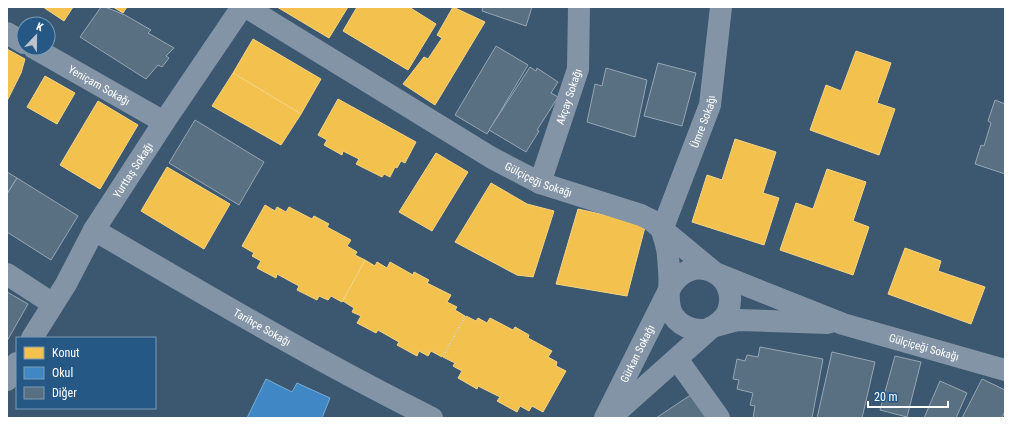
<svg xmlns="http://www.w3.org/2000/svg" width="1012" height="425" font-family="'Roboto Condensed',sans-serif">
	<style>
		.homes { fill: #f2c14e; stroke: #f6d483 }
		.schools { fill: #3f88c5; stroke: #79acd6 }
		.building { fill: #596f82; stroke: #96a6b4 }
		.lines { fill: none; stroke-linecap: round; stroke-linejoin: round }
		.minor { stroke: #8394a6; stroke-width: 22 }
		.labels { text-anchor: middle; stroke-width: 4; stroke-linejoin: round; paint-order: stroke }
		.street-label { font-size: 11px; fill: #fff; stroke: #265886 }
	</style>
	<rect width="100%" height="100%" fill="#3c5770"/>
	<g class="homes">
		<path d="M43,7h30l-9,14z"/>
		<path d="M113,7h14l-4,6z"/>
		<path d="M277,7h71l-19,31z"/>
		<path d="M357,7h52l27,17 -28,46 -65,-39z"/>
		<path d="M453,7l32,15 -50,83 -32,-21 21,-27 4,2 14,-21 -5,-3z"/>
		<path d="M253,39l68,40 -20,35 -68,-41z"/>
		<path d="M7,49l18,10 -4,14 -14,28z"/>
		<path d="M856,51l35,12 -14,40 18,6 -16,46 -69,-25 16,-45 15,6z"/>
		<path d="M233,73l68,41 -20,31 -69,-39z"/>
		<path d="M45,76l30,17 -18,31 -30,-17z"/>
		<path d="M338,99l78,43 -11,21 -4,-2 -4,7 -2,-1 -5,10 -6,-3 -2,3 -26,-13 3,-5 -16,-8 -1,4 -18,-10 3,-5 -9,-5z"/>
		<path d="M98,101l40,24 -38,64 -40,-24z"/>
		<path d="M735,139l41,13 -13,41 16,5 -15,47 -72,-23 15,-47 15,5z"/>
		<path d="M436,153l32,19 -36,59 -33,-19z"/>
		<path d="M167,167l63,37 -26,45 -63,-38z"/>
		<path d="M827,169l39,13 -13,39 16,6 -16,48 -73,-25 16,-47 17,6z"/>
		<path d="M491,183l36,21 27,7 -21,66 -16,-2 -62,-33z"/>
		<path d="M265,205l10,6 2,-4 9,5 3,-5 23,12 2,-3 15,8 -2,3 24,13 -4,6 10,6 -2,3 10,5 -23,42 -11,-6 -3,4 -9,-4 -2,4 -20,-10 2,-4 -22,-12 -1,4 -19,-10 4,-7 -9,-5 2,-3 -12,-7z"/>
		<path d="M578,209l45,10 22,8 -18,69 -71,-12z"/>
		<path d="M905,248l36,13 -3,10 47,16 -14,37 -83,-30z"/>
		<path d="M365,260l10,6 2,-4 10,6 3,-6 23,13 1,-3 15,8 -2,3 24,12 -4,7 10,5 -2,3 10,6 -23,41 -11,-6 -3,5 -9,-5 -2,5 -20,-11 2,-3 -21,-12 -2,3 -19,-10 4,-7 -9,-4 2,-4 -11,-7z"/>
		<path d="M466,316l10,5 2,-3 9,5 3,-5 23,12 2,-3 14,8 -1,3 24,13 -4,6 9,5 -1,4 10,5 -23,41 -11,-6 -3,5 -9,-5 -3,6 -20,-11 3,-4 -22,-11 -1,3 -19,-11 4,-7 -9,-5 2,-3 -12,-6z"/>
	</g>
	<path class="schools" d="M266,379l26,13 5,-9 33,15 -8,20h-75z"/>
	<g class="building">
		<path d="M101,7h4l20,8 26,15 -3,3 26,15 -8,8 3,2 -7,9 -4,-2 -12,14 -66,-42z"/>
		<path d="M483,7h49l-6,19 -44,-15z"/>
		<path d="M496,46l32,19 -41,69 -32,-19z"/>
		<path d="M658,63l38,10 -14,53 -38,-10z"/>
		<path d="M530,67l6,4 1,-3 21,14 -7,11 7,4 -21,33 2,1 -13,21 -37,-22z"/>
		<path d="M606,68l41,12 -12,57 -48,-15 8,-38 7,2z"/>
		<path d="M995,100l10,4v70l-30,-10 6,-19 3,1 7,-23 -3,-2z"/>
		<path d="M195,120l69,42 -25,43 -70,-42z"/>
		<path d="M7,172l10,6 -10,16z"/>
		<path d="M17,178l61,38 -27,44 -44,-28v-38z"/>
		<path d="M7,292l21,12 -21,37z"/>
		<path d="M760,347l63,12 -11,59h-59l2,-12 -5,-1 3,-12 -16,-4 2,-9 -6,-1 4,-20 8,2 2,-6 11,2z"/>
		<path d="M832,352l43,10 -13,56h-45z"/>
		<path d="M895,356l26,6 -14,55 -27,-7z"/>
		<path d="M982,379l23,11v21l-3,7h-40z"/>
		<path d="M940,381l27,12 -11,25h-32z"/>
		<path d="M692,394l16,24h-52z"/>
	</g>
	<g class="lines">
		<g class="minor">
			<path id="s1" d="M246,7l246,151 48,25 101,32 10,5 64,53 128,51 162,46"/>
			<path d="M7,33l17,10"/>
			<path id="s2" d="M34,48l130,74"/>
			<path id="s3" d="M540,183l38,-114 1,-62"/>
			<path id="s4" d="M94,230c112,65 223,131 338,188"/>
			<path id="s5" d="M662,230l48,-125 11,-98"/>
			<path d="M7,274l46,30"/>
			<path id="s6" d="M32,338l34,-54 28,-54 70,-108 78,-115"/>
			<path d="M677,359l42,59"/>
			<path d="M7,380l10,-17"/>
			<path d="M611,417l101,-90 26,-7 90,3"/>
			<path id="s7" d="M605,418l64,-128c20,-41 72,-17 59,21 -3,8 -12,15 -20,18 -7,2 -14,1 -21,-2 -17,-8 -19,-20 -18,-37 1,-11 0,-23 -1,-33 0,-9 -4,-18 -6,-27"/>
		</g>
	</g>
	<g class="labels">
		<g class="street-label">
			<text dy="4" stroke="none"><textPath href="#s2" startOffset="75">Yeniçam Sokağı</textPath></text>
			<text dy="4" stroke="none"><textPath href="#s3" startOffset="91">Akçay Sokağı</textPath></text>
			<text dy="4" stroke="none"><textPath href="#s5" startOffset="116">Ümre Sokağı</textPath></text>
			<text dy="4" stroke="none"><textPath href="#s6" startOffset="196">Yurttaş Sokağı</textPath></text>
			<text dy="4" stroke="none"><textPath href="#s1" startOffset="340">Gülçiçeği Sokağı</textPath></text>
			<text dy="4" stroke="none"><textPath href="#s4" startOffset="194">Tarihçe Sokağı</textPath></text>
			<text dy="4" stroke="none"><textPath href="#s1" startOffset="765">Gülçiçeği Sokağı</textPath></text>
			<text dy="4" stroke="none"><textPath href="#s7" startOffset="72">Gürkan Sokağı</textPath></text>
		</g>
	</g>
	<rect width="1012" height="425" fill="none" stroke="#ffffff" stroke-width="16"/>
	<rect x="16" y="337" width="140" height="72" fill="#265886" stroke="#7d9bb6"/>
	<rect x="24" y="347" width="20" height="12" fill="#f2c14e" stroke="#7d9bb6"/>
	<text x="52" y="357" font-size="12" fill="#ffffff">Konut</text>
	<rect x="24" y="367" width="20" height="12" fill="#3f88c5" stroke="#7d9bb6"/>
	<text x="52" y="377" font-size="12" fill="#ffffff">Okul</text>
	<rect x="24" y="387" width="20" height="12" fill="#596f82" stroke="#7d9bb6"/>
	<text x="52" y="397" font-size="12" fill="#ffffff">Diğer</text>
	<g transform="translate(36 36) rotate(22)"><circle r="19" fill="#265886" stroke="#7d9bb6"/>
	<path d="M0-3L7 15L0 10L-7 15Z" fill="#bbc4cd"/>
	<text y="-6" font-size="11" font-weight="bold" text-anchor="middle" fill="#ffffff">K</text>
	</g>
	<path d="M868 401v6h80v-6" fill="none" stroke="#ffffff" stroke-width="2"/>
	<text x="874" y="401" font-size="12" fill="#ffffff" stroke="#265886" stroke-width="3" paint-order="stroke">20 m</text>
</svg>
